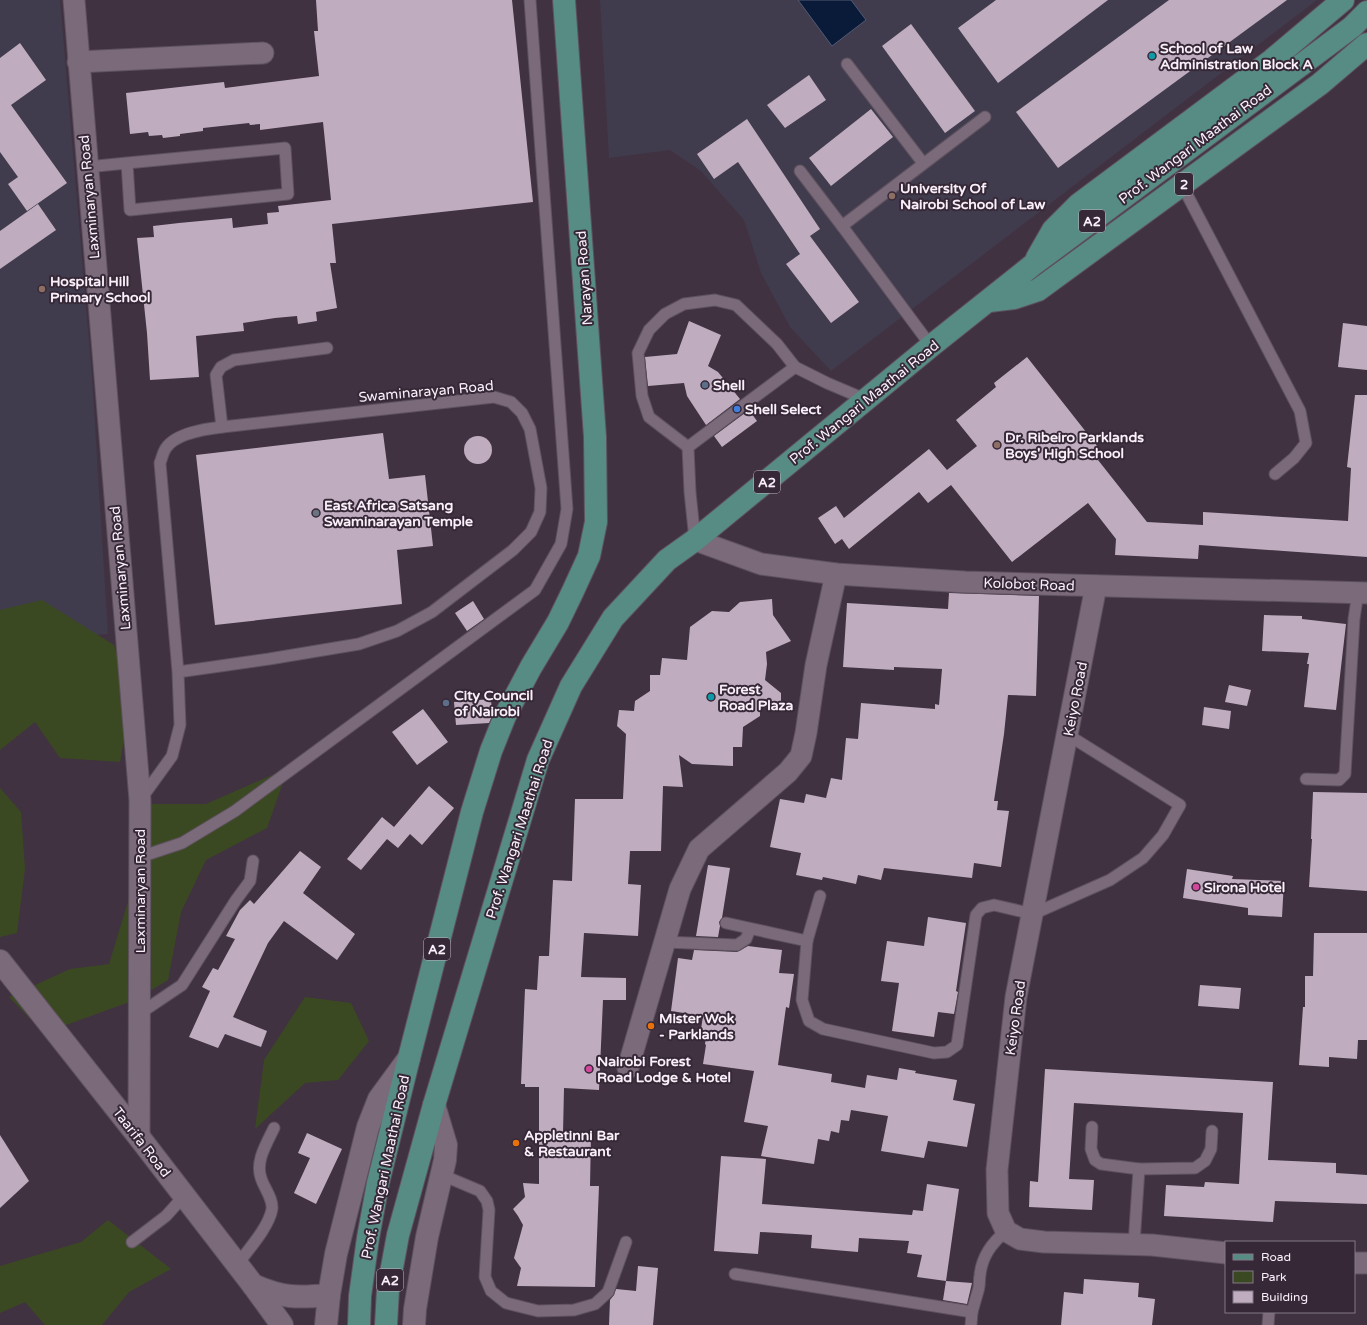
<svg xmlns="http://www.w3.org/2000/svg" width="1367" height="1325" font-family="'Varela Round',sans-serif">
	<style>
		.education { fill: #403c4e }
		.green { fill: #3b4922 }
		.water { fill: #0a1a39; stroke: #525a73 }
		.building { fill: #bfadbf }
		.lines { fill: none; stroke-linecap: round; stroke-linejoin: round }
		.service-casing { stroke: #5e515e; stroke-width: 13 }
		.minor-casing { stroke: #5e515e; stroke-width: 23 }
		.tertiary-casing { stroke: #5e515e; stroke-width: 24 }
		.secondary-casing { stroke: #5e515e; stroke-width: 24 }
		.primary-casing { stroke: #5e515e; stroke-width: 24 }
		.service { stroke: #7a6a7a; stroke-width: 11 }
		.minor { stroke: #7a6a7a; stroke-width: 21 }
		.tertiary { stroke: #7a6a7a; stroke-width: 22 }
		.secondary { stroke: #7a6a7a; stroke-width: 22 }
		.primary { stroke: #578c85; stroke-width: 22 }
		.culture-dot { fill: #0f9aa8; stroke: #362837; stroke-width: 1.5 }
		.education-dot { fill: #8d6e63; stroke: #362837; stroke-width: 1.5 }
		.service-dot { fill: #5c6f8a; stroke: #362837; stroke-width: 1.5 }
		.shop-dot { fill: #3f7fe0; stroke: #362837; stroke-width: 1.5 }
		.worship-dot { fill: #6b7280; stroke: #362837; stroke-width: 1.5 }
		.hotel-dot { fill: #d1479c; stroke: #362837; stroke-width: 1.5 }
		.food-dot { fill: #e8710a; stroke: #362837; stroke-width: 1.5 }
		.labels { text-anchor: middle; stroke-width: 4; stroke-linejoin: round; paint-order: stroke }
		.shield { fill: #362837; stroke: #bfb4c0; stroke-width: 1 }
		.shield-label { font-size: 13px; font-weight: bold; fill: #faf0fa }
		.poi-label { font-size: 14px; font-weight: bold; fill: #faf0fa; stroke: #362837; text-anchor: start }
		.street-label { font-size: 14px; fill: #faf0fa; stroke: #362837 }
	</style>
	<rect width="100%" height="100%" fill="#403241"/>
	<g class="education">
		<path d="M0,0h60l32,377 16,257 -108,7z"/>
		<path d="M600,0h717l-486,371 -41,-44 -29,-54 -17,-53 -43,-49 -31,-21 -61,8z"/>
	</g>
	<g class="green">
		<path d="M42,600l72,45 18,51 -12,66 -60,-4 -25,-36 -35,28v-140z"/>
		<path d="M288,768l-21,60 -61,32 -25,52 -13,68 -33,20 -91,33 -35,-36 61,-28 39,-5 21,-69 8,-91h68z"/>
		<path d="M0,788l21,24 4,57 -8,64 -17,4z"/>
		<path d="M305,997l46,6 18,38 -31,39 -33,3 -50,46 9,-69z"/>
		<path d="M108,1220l63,49 -42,23 -27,33h-57l-20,-23 -25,11v-47l81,-24z"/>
	</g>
	<path class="water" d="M798,0h53l15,20 -34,26z"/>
	<g class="building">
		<path d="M316,0h196l21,202 -201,22 4,39h-6l7,45 -21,4 1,9 -19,3 -1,-8 -22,2 -32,5 1,8 -48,5 3,41 -49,3 -3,-47 -10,-95 17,-1 -1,-11 26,-3 53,-5 1,10 35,-4 -1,-11 12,-1 -1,-6 53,-6 -8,-78 -63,8v-6l-10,1 -1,-2 -46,5v3l-23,3v2l-17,2 -1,-3 -13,1 -1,-4 -18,2 -4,-41 98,-11 1,6 94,-12 -5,-45h4z"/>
		<path d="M996,0h112l-110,83 -40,-55z"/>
		<path d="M1169,0h118l-229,168 -42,-56z"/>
		<path d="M911,24l64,87 -30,22 -63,-87z"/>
		<path d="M20,43l26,37 -35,25 56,78 -40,28 -19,-27 10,-7 -18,-25v-94z"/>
		<path d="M809,75l17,25 -41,28 -18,-23z"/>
		<path d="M871,109l22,28 -62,49 -22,-28z"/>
		<path d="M747,119l73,110 -10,7 49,66 -28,21 -45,-59 14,-10 -62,-92 -24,17 -17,-25z"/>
		<path d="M38,204l18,26 -56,39v-38z"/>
		<path d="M689,321l32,14 -13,31 10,6 22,27 -34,26 -19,-29 -3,-13 -36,3 -3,-29 32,-3z"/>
		<path d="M1343,323l24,3v44l-29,-3z"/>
		<path d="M1027,357l78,99 -7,4 49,62 56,3v-13l145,9 3,-53 -4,-1 8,-72h12v162l-168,-12 -1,14 -83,-4 1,-16 -28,-36 -76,59 -61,-77 -23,18 -9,-11 -70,57 -7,-10 -7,5 -17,-26 18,-12 8,12 85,-69 18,21 30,-24 -21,-26 40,-33 -2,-4z"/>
		<path d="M749,410l8,11 -35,26 -8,-11z"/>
		<path d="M383,433l6,46 36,-4 8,71 -36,4 5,54 -187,21 -19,-170z"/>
		<circle cx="478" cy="450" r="14"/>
		<path d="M949,593l90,3 -3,100 -28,-1 -4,39 -10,67h4l-1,9 12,1 -8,56 -27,-4 -2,15 -88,-10 -3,12 -23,-5 -2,9 -33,-7 -1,3 -26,-5 5,-22 -31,-6 10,-48 24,4 2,-9 20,4 5,-20 11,2 4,-42 12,1 3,-36 74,6v-5l4,1 3,-36 -48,-2v3l-51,-3 4,-64 101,6z"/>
		<path d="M772,599l1,16 18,26 -25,11 1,12 -2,16 16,13v15h-21v8l-17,11 -1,20h-9v19l-41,-2 -13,-9 4,32 -20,-1 -2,65h-31l-2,33 13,1 -3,51 -54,-3 -3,44 45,1v22h-23l-4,90 -35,-2 -1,45h28l-1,53h9l-4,101 -78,-1 4,-18 -7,-10 9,-33 -5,-9 -5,-7 12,-12 -2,-14 16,1v-97h-14v-3h-4l4,-95 12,1 2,-34h10l4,-76 19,1 3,-82h48l3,-65 -9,-8 2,-16 15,1 1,-10 15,-10v-16h10l2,-17 25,2 3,-33 22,-16 17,1 11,-10z"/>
		<path d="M473,601l11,18 -17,12 -12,-18z"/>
		<path d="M1264,615l38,1v3l44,5 -10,86 -32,-3 5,-43h-2l2,-11 -47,-2z"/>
		<path d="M1229,685l22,5 -4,16 -22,-4z"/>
		<path d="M491,699l1,17 -3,7 -33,2 -2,-23z"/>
		<path d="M1204,707l27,4 -2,18 -27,-4z"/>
		<path d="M423,709l25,33 -31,23 -25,-33z"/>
		<path d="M429,786l25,22 -32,37 -12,-11 -12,14 -11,-9 -26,31 -14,-11 35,-42 12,10z"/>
		<path d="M1313,792l54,1v98l-58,-4 3,-48h-1z"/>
		<path d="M300,851l21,16 -18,26 52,41 -18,26 -53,-39 -16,22 -35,74 34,14 -6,16 -36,-13 -7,14 -29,-11 21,-46 -8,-4 11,-19 5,2 17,-31 -9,-3 14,-26 10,-10 4,4z"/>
		<path d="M708,865l22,3 -8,50 -3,4 1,4 -2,11 -22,-1z"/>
		<path d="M1187,869l46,7 -1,3 52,2 -2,36 -34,-2v-7l-65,-10z"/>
		<path d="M928,917l38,6 -10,68 2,1 -4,22 -16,-2 -4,25 -42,-6 7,-48 -18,-2 6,-40 37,5z"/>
		<path d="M1314,933h53v107h-9l-1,19 -28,-2v10l-30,-2 4,-58h2v-31h8z"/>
		<path d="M748,946l34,4 -3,23 15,1 -5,34 -3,-1 -8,58 54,9 -1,8 34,6 2,-13 30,5 2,-12 17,3 -1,2 42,7 -4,20 22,4 -8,43 -39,-6 -4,17 -43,-7 7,-35 -37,-6 -2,11 -8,-1 -2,13 -8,-2 -2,10 -11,-2 -4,25 -53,-8 7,-30 -24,-4 10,-51 -51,-7 3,-19 -1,-1 1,-8h-6l3,-20 -32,-5 7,-53 14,2 2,-10 43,2z"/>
		<path d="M1200,985l41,3 -2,21 -41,-3z"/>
		<path d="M1045,1069l228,13 -5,78 68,3v10l31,2v29l-92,-3 -2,21 -109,-6 2,-31 38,2 1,-5 34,2 4,-71 -169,-10 -5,76 25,1 -2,30 -63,-3 1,-26 8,1z"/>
		<path d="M307,1133l35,16 -26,55 -22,-11 16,-35 -12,-5z"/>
		<path d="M0,1135l29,46 -29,27z"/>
		<path d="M721,1156l45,3 -4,45 150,11 1,-5 10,1 4,-27 32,5 -13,92 -29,-4 5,-22 -15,-2 2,-12 -50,-3 -1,14 -47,-4 1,-13 -52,-3 -2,22 -44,-3z"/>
		<path d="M638,1266l20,2 -5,57h-44l1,-25 4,-5 2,-6 20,2z"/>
		<path d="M1084,1279l55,4 -1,14 17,2 -3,26h-91l3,-33 19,2z"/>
		<path d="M946,1281l26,2 -5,21 -24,-4z"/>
	</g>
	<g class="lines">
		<g class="service-casing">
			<g id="service">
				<path d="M847,64l76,99"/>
				<path d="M87,167l40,-4 158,-15 3,46 -158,16 -3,-47"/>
				<path d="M800,171l42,55"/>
				<path d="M1182,185l118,226 6,32 -12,15 -19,16"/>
				<path d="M931,346l-89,-120 143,-109"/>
				<path d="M222,427l-6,-52 5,-8 13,-7 93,-12"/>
				<path d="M688,447l-39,-30 -7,-21 -4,-43 11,-23 16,-16 19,-10 31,-4 21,5 41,39 18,23"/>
				<path d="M695,540l-5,-48 -2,-45 107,-80 32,16 40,17"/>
				<path d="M1306,779l33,1 6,-6 9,-155 4,-27"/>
				<path d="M141,799l31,-43 8,-31 -2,-53 -18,-209c2,-5 3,-11 6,-15 10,-15 39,-19 56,-21l272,-30 17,5 11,11 8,16 11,59 -1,24 -9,20 -18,18 -81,62 -35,19 -38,13 -90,15 -91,13"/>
				<path d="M140,857l42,-14 53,-32 300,-221 26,-46 6,-35 -37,-509"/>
				<path d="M820,896l-13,45 -5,59 7,21 14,8 111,24 13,-1 10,-7 19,-130 6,-7 12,-3 39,9 77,-34 33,-22 20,-23 17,-30 -112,-70"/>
				<path d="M726,923l81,18"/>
				<path d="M665,942l72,3 9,-6 4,-10"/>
				<path d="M139,1014l43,-29 54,-85 14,-19 3,-20"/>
				<path d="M1092,1127l-1,22 4,11 6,4 38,5 56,-1 10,-7 6,-12 1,-18"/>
				<path d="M442,1175l38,16 7,10 2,9 -4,67 6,14 15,12 32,8 36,-1 21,-6 13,-12 18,-50"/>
				<path d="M132,1242l34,-26 18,-20"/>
				<path d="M1134,1244l5,-75"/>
				<path d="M237,1265c11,-15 32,-38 35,-56 1,-11 -8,-21 -11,-31 -6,-17 6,-35 13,-50"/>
				<path d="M735,1274l237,38c2,-7 4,-14 6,-21 2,-5 1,-11 2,-16 2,-19 12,-32 26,-44"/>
				<path d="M971,1325l1,-13"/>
				<path d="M1268,1325l1,-13"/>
			</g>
		</g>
		<g class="minor-casing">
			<g id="minor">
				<path d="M74,0l66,800 -1,337"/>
				<path d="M78,62l185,-9"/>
				<path d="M695,540l66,24 75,10 129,8 402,11"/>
				<path d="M1096,586l-80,411 -19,173 1,43 8,18 14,8 24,3 108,3 74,8"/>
				<path d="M628,1068l52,-179 19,-40 89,-77 13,-16 5,-23 10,-68 20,-91"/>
				<path d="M1354,1263h13"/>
			</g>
		</g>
		<g class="tertiary-casing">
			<path id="tertiary" d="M0,961l139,176 114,148 29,40"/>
		</g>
		<g class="secondary-casing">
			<g id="secondary">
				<path d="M253,1285c30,13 43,13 76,10"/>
				<path d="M326,1325l3,-30 7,-41 32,-127 11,-28 30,-41"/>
				<path d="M414,1325l1,-16 12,-72 18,-77 1,-15 -12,-40"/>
			</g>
		</g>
		<g class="primary-casing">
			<g id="primary">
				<path d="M1037,258l16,-28 26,-26 193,-144 71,-60"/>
				<path d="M989,301l25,-3 24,-8 282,-206 47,-40"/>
				<path d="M359,1325l1,-29 8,-58 10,-55 31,-125 63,-246 19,-61 14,-35 26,-49 27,-45 15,-31 16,-35 7,-34 -1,-85 -31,-437"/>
				<path d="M386,1325l2,-36 10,-54 36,-130 104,-345 33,-74 42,-68 54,-58 28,-20 236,-194 103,-82 318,-237 15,-15"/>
			</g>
		</g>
		<use href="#service" class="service"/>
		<use href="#minor" class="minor"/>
		<use href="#tertiary" class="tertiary"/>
		<use href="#secondary" class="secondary"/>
		<use href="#primary" class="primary"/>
	</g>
	<g class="culture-dot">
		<circle cx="1152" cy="56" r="4"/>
		<circle cx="711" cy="697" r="4"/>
	</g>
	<g class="education-dot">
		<circle cx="892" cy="196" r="4"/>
		<circle cx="42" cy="289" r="4"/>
		<circle cx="997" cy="445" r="4"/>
	</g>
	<g class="service-dot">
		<circle cx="705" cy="385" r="4"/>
		<circle cx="446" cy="703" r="4"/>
	</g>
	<circle class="shop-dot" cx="737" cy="409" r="4"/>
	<circle class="worship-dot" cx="316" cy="513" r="4"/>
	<g class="hotel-dot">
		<circle cx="1196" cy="887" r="4"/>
		<circle cx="589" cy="1069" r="4"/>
	</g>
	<g class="food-dot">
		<circle cx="651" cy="1026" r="4"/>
		<circle cx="516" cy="1143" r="4"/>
	</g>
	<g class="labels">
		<g class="shield">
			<rect x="1175" y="173" width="18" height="22" rx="3"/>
			<rect x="1079" y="210" width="26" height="22" rx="3"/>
			<rect x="754" y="471" width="26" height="22" rx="3"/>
			<rect x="424" y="938" width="26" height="22" rx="3"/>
			<rect x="377" y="1269" width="26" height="22" rx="3"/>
		</g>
		<g class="shield-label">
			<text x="1184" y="189">2</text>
			<text x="1092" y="226">A2</text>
			<text x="767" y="487">A2</text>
			<text x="437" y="954">A2</text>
			<text x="390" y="1285">A2</text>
		</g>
		<g class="poi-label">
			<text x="1160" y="53">School of Law<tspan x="1160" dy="16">Administration Block A</tspan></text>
			<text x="900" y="193">University Of<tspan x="900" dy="16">Nairobi School of Law</tspan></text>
			<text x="50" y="286">Hospital Hill<tspan x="50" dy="16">Primary School</tspan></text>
			<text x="713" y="390">Shell</text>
			<text x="745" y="414">Shell Select</text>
			<text x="1005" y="442">Dr. Ribeiro Parklands<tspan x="1005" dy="16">Boys' High School</tspan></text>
			<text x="324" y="510">East Africa Satsang<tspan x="324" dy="16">Swaminarayan Temple</tspan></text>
			<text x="719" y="694">Forest<tspan x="719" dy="16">Road Plaza</tspan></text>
			<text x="454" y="700">City Council<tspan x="454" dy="16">of Nairobi</tspan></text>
			<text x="1204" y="892">Sirona Hotel</text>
			<text x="659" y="1023">Mister Wok<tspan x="659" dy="16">- Parklands</tspan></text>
			<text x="597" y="1066">Nairobi Forest<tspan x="597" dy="16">Road Lodge &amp; Hotel</tspan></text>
			<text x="524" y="1140">Appletinni Bar<tspan x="524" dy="16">&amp; Restaurant</tspan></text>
		</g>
		<g class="street-label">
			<text transform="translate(1195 144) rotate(-37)" y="5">Prof. Wangari Maathai Road</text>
			<text transform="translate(89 197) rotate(-95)" y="5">Laxminaryan Road</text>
			<text transform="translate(584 278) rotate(-94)" y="5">Narayan Road</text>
			<text transform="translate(426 391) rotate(-5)" y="5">Swaminarayan Road</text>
			<text transform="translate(864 402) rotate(-39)" y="5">Prof. Wangari Maathai Road</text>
			<text transform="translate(120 568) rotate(-95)" y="5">Laxminaryan Road</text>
			<text transform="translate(1029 584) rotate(2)" y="5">Kolobot Road</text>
			<text transform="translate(1075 699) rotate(-79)" y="5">Keiyo Road</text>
			<text transform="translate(519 829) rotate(-72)" y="5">Prof. Wangari Maathai Road</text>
			<text transform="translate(140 891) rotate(-90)" y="5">Laxminaryan Road</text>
			<text transform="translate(1015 1018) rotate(-82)" y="5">Keiyo Road</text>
			<text transform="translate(142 1142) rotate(52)" y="5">Taarifa Road</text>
			<text transform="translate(385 1167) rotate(-78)" y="5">Prof. Wangari Maathai Road</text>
		</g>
	</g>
	<rect x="1225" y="1241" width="130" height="72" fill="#362837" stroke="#847885"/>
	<rect x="1233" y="1254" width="20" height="6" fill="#578c85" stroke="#847885"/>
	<text x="1261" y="1261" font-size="12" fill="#faf0fa">Road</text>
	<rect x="1233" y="1271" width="20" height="12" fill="#3b4922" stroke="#847885"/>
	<text x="1261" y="1281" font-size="12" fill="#faf0fa">Park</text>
	<rect x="1233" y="1291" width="20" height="12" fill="#bfadbf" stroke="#847885"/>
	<text x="1261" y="1301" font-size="12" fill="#faf0fa">Building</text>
</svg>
